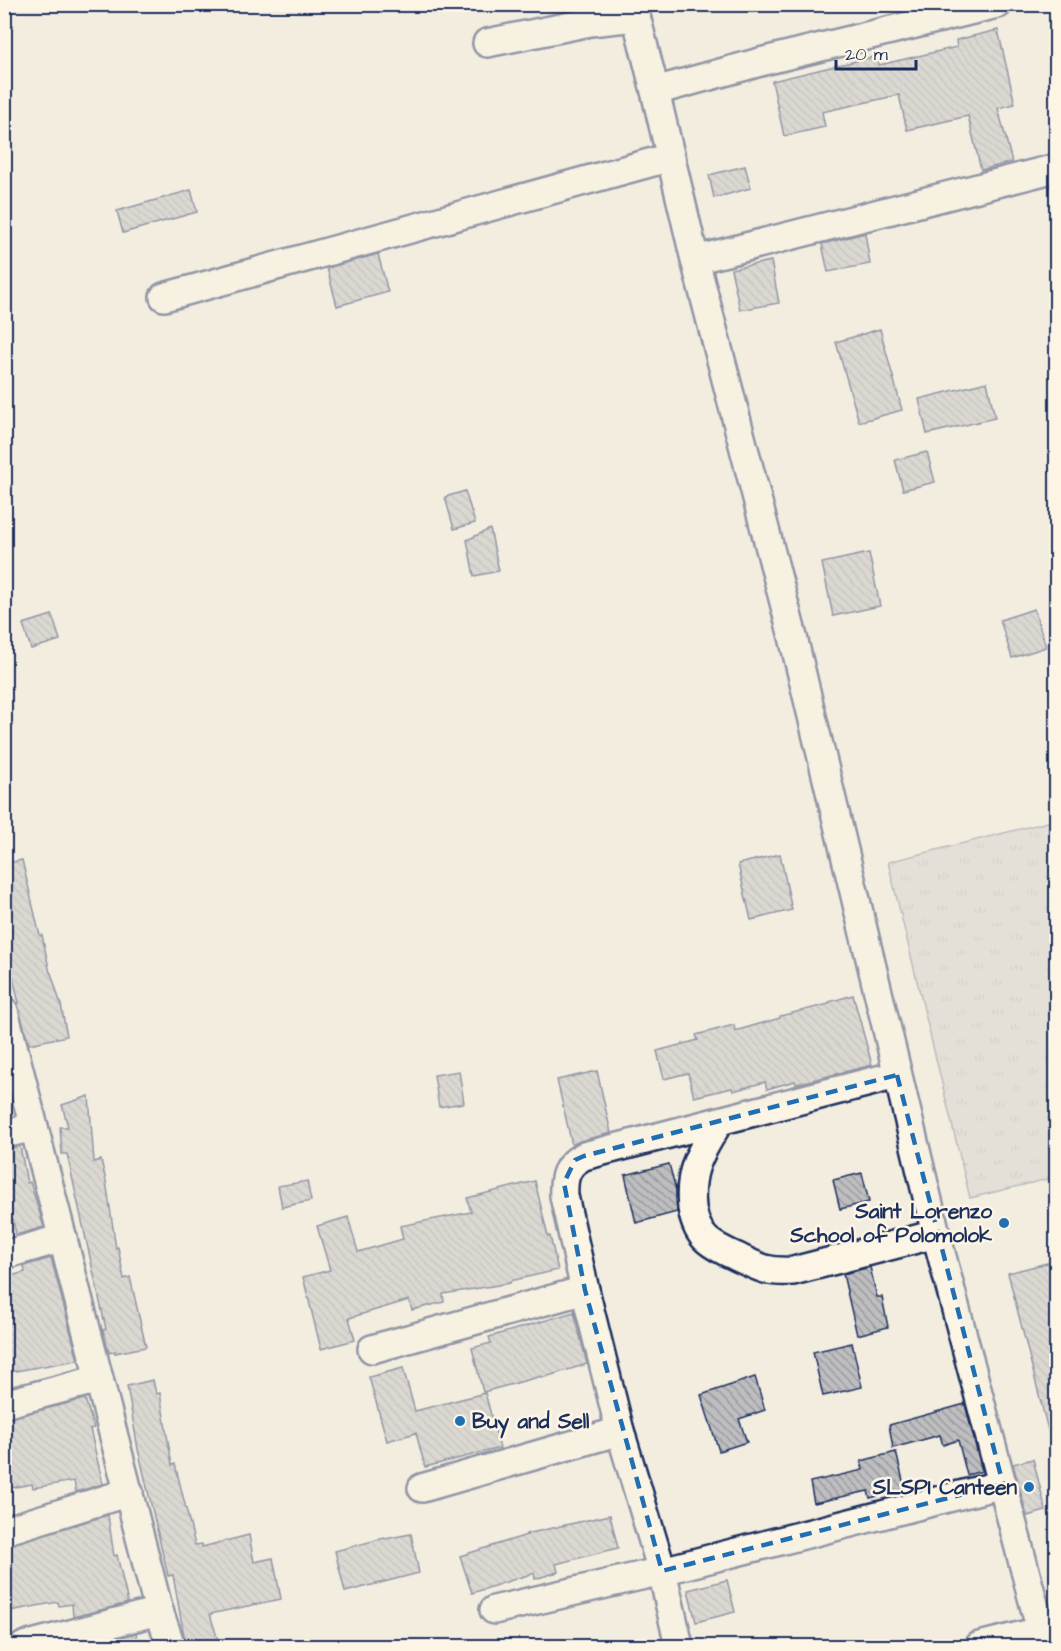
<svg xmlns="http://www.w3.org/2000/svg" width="1061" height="1651" font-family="'Architects Daughter',sans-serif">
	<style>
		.park { fill: url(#park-tufts); stroke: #778095; stroke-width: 1.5 }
		.building { fill: url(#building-back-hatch); stroke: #1b2f5e; stroke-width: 1.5 }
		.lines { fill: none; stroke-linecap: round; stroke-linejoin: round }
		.street-casing { stroke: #1b2f5e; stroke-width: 32 }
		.street { stroke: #fcf5e5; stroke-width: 27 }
		.marked { fill: none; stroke: #1f6fb2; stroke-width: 4.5; stroke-dasharray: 12 8; stroke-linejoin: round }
		.poi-dot { fill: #1f6fb2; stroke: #fcf5e5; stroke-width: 2 }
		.labels { text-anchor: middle; stroke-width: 5; stroke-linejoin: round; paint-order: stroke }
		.poi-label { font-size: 21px; font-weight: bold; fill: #1b2f5e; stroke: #fcf5e5; text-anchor: end }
	</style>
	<defs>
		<pattern id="park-tufts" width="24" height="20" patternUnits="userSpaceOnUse" patternTransform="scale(1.5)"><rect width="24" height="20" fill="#d3d1cc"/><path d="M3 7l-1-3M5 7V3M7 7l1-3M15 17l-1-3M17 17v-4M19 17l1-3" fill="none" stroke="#b5b4b2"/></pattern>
		<pattern id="building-back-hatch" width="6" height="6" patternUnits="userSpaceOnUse" patternTransform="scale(1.5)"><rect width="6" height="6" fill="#bebec0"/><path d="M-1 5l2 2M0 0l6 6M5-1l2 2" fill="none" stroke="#9a9b9f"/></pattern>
	</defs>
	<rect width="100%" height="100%" fill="#f3ede0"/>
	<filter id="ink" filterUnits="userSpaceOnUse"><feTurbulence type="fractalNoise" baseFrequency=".0167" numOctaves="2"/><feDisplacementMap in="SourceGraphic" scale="12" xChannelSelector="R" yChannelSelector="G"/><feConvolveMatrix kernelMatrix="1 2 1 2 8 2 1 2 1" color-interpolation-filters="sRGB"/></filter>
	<g filter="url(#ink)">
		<path class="park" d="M1056,820v357l-86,21 -82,-336z"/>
		<g class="building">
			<path d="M998,30l17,74 -17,4 14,54 -31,8 -13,-54 -61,14 -8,-35 -77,17 3,15 -41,9 -12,-55 105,-25 2,9 78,-18 -1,-7z"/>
			<path d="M745,166l6,22 -37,10 -5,-23z"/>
			<path d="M191,190l6,22 -74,21 -6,-22z"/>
			<path d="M865,233l5,31 -42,8 -6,-28z"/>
			<path d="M378,254l10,38 -51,14 -10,-38z"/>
			<path d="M771,261l8,42 -39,7 -9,-41z"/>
			<path d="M880,329l22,81 -43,12 -23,-80z"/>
			<path d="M987,382l8,36 -68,16 -8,-35z"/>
			<path d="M927,452l8,30 -32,8 -8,-30z"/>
			<path d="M465,491l10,32 -21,6 -9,-32z"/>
			<path d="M490,529l9,42 -25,5 -7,-36z"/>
			<path d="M869,553l11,53 -47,10 -11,-53z"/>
			<path d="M1034,609l12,38 -34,11 -12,-38z"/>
			<path d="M52,615l8,25 -29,9 -8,-25z"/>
			<path d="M780,854l12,56 -41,10 -13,-56z"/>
			<path d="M22,860l18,76 2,-1 8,38h1l10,32 6,31 -38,8 -12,-41h2l-15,-63v-76z"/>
			<path d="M853,995l19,70 -76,19 -1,-3 -28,8 -2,-7 -32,9 -1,-3 -38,9 -6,-24 -24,6 -7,-28 41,-11 -2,-5 38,-10 1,6 45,-13v-2l49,-12v-2z"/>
			<path d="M459,1071l5,32 -25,4 -5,-32z"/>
			<path d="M597,1071l14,62 -31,8 -8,4 -15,-65z"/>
			<path d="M89,1096l5,66 7,-2 5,21 10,67 2,-1 6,32 6,-2 16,70 -31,6v-2l-6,2 -6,-23 3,-1 -39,-175h-5l-2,-27h8l-6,-22z"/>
			<path d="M20,1146l7,37 3,-1 14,45 -28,8 -3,-15 -9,2v-73z"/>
			<path d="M669,1164l7,26 1,22 -41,11 -11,-48z"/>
			<path d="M862,1173l7,29 -29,7 -7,-29z"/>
			<path d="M307,1181l4,20 -29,6 -4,-21z"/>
			<path d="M535,1181l13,56 2,-1 8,34 -48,11v2l-67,11 1,8 -32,8 -3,-10 -60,18 6,22 -34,9 -18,-72 27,-7 -13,-44 31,-9 10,35 45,-13 -3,-13 71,-14 -4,-14z"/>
			<path d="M51,1258l27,102 -74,13v-95l21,-6 -1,-6z"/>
			<path d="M1051,1262l5,22v149l-7,1 -41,-161z"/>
			<path d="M870,1267l7,30h5l6,30 -31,8 -14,-61z"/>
			<path d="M574,1312l13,52 -45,14v-2l-59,16 -11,-44 19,-5 -2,-6z"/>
			<path d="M852,1343l10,44 -39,9 -10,-44z"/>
			<path d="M403,1368l12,43 70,-18 15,55 -75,19 -9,-34 -29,8 -18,-64z"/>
			<path d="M755,1377l10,33 -26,9 8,23 -28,9 -18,-56z"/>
			<path d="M153,1380l3,14 4,-1 12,72 3,-1 20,81 7,-1v3l47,-12 5,27 19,-4 8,41 -71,15 10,33h-34l-13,-72 -5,1 -30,-127 -11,-63z"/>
			<path d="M85,1399l9,29 -4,1 13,55 -27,8 -2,-11 -41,7 -1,-4 -28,5v-70z"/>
			<path d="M965,1404l17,67 -15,4 -9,-35 -15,5 -3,-10 -47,13 -4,-23z"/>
			<path d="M896,1452l9,37 -35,9 -2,-7 -54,12 -4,-21 53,-12 -2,-9z"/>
			<path d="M1033,1459l13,52 -19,5 -14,-52z"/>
			<path d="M108,1515l6,41 3,-1 11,48 -55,14 -1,-13 -13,2 -1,-4 -54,10v-66z"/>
			<path d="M610,1515l8,33 -62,16 2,8 -23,7 -1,-6 -62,20 -12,-37 67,-21 -1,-1z"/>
			<path d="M411,1534l8,39 -74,19 -10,-41 49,-13 1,1z"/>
			<path d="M727,1580l8,32 -39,10 -8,-32z"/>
			<path d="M136,1633l3,14h-54z"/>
		</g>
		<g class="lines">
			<g class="street-casing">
				<g id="street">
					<path d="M633,4l22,87 40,169 98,377 143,597 105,397"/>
					<path d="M487,43l103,-21 46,-5"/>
					<path d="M655,91l109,-30 234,-57"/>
					<path d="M695,260l361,-92"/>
					<path d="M164,297l507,-140"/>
					<path d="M4,1011l155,600 12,35"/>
					<path d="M719,1122c-19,31 -31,48 -27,86 2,12 6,24 15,32 8,7 19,12 28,16 23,11 32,17 58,15l143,-37"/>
					<path d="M4,1134l30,-7"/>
					<path d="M4,1255l59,-17"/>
					<path d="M585,1290l-21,-94c-1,-19 2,-31 20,-40l313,-81"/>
					<path d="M372,1349l213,-59 35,141 42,140 17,75"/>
					<path d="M4,1404l95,-25"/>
					<path d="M422,1488l198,-57"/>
					<path d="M4,1531l125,-39"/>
					<path d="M494,1610l168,-39 341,-87"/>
					<path d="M24,1646l135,-35"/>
					<path d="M979,1646l77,-19"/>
				</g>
			</g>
			<use href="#street" class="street"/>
		</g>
	</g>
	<path d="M0 0H1061V1651H0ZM897,1075l106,409 -341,87 -77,-281 -21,-107 11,-23 9,-4z" fill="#f3ede0" fill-opacity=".55" fill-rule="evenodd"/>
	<path class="marked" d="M897,1075l106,409 -341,87 -77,-281 -21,-107 11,-23 9,-4z"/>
	<g class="poi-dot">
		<circle cx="1004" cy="1223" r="6"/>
		<circle cx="460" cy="1421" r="6"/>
		<circle cx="1029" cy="1487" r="6"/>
	</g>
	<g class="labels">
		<g class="poi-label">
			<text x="992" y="1218">Saint Lorenzo<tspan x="992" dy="24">School of Polomolok</tspan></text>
			<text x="472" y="1428" text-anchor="start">Buy and Sell</text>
			<text x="1017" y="1494">SLSPI Canteen</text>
		</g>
	</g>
	<rect width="1061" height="1651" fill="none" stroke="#fcf5e5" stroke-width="24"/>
	<rect x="12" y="12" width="1037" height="1627" fill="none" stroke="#1b2f5e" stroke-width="2" filter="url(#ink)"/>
	<path d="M836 60v9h80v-9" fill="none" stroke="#1b2f5e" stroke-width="3"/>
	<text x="845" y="60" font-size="18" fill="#1b2f5e" stroke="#fcf5e5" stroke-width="4.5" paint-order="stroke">20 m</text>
</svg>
